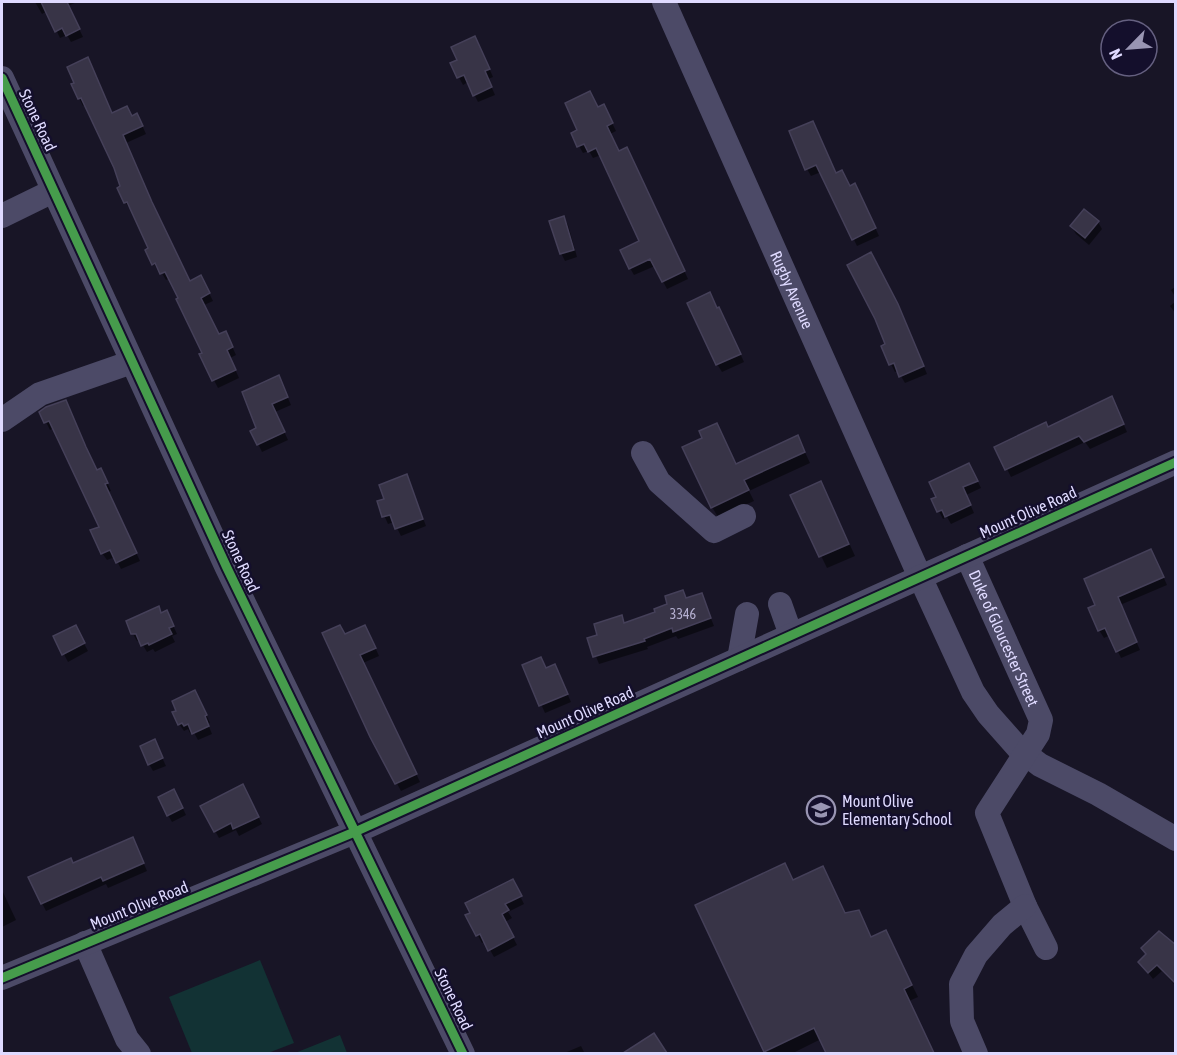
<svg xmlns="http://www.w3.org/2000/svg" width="1177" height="1055" font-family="'Asap Condensed',sans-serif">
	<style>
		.green { fill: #123234 }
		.shadow { fill: #0007 }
		.building { fill: #383447; stroke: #454059; stroke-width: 1.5 }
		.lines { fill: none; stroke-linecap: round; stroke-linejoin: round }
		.minor { stroke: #4c4a67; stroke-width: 24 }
		.cycleway-casing { stroke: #140f2c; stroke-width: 13 }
		.cycleway { stroke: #469c4c; stroke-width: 9 }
		.labels { text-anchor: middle; stroke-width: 5; stroke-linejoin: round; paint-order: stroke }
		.number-label { font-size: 14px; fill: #b5b0d1 }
		.street-label { font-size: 16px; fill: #dfdaff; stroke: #140f2c }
		.poi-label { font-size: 16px; fill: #dfdaff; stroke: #140f2c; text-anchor: start }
	</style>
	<rect width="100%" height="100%" fill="#181526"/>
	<g class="green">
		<path d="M260,960l34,83 -26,10h-76l-23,-56z"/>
		<path d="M340,1035l7,18h-52z"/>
	</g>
	<g class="shadow">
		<path d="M35,2h42l-9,4 15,31 -12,5 -4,-7 -7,3 -13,-27 -5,3z"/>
		<path d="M479,45l14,32 -5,2 7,16 -17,7 -10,-20 -5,3 -11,-21z"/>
		<path d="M92,67l21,47 19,3 9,6 5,11 -20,9 29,69 35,70 15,3 8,16 -9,4 15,31 10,4 7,15 -6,3 9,20 -21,10 -17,-33 3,-1 -24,-56 -10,-20 -4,2 -6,-10 -2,1 -4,-7 -7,-13 3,-2 -18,-40h-2l-5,-7 -10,-34 -29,-64 -3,2 -4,-8z"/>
		<path d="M598,108l9,5 9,18 -6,3 9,18 12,4 57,123 -21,10 -12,-23 -21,9 -4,-7 10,-26 -39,-87 -8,3 -4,-7 -6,2 -4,-7v-16z"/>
		<path d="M812,123l24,52 23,18 20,43 -22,10 -36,-74 -10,4 -4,-7z"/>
		<path d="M564,218l4,7 9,32 -12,4 -4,-8z"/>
		<path d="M1098,222l4,7 -13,16 -13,-11 -5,-8z"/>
		<path d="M1176,286v12l-5,-8z"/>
		<path d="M1176,301v13l-6,-8z"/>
		<path d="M902,313l25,61 -22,9 -7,-12 -3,1 -4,-8 -4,-19z"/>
		<path d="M723,316l21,46 -22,10 -5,-8z"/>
		<path d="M282,385l9,20 -16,7 13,28 -26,12 -10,-21 6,-2z"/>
		<path d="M1112,398l15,34 -37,17 -5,-7 -74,35 -15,-30 52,-18z"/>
		<path d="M41,412l49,44 7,16 8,6 6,13 -3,1 32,69 -19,8 -6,-12 -8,3 -5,-7 -1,-25 -47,-100 -4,2z"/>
		<path d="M722,435l15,30 66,-17 7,15 -61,28 5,10 -36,16 -6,-10 -8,-68z"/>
		<path d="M973,472l8,16 -15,7 8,18 -23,11 -4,-7 -4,2 -10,-19z"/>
		<path d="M407,476l19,50 -25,10 -7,-14 -6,2 -10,-22 8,-3z"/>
		<path d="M827,495l28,61 -28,12 -35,-72z"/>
		<path d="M1155,558l12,27 -47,20 20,45 -19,8 -11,-23 -6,3 -5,-8 -2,-24z"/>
		<path d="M701,594l13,32 -36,13 -2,-3 -29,11 1,2 -49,15 -10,-25 10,-3 22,-20 4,8z"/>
		<path d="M158,608l4,6 8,5 7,15 -5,2 3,6 -20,10 -2,-3 -6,3 -6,-10 -4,-1 -4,-7z"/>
		<path d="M75,627l13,24 -20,11 -13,-25z"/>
		<path d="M369,634l10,22 -16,7 57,119 -19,9 -29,-54 -27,-101z"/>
		<path d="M524,666l22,4 9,-4 16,36 -26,11z"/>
		<path d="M199,699l11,24 -2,1 4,10 -14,6 -5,-9 -3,2 -2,-4 -4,2 -5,-7z"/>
		<path d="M158,749l8,17 -13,5 -4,-7z"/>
		<path d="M246,794l16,30 -23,12 -3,-6 -17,8 -17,-31z"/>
		<path d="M178,798l8,17 -14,7 -4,-7z"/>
		<path d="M136,846l11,25 -39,17 -2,-4 -60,27 -4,-8 31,-38z"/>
		<path d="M785,865l9,16 51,33 20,9 7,15 14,-6 32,65 -9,4 25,53h-106l-7,-15 -30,15h-24l-70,-148z"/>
		<path d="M515,886l9,18 -16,8 4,6 -7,4 12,23 -23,12 -9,-16 -3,2 -15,-27z"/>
		<path d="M2,890l14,30 -14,7z"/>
		<path d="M1176,947v39l-14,-15 -9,8 -13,-17 7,-7z"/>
		<path d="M581,1046l4,8h-23z"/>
	</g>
	<g class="building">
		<path d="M41,2h26l13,27 -14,7 -4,-8 -7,4z"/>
		<path d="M475,36l15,33 -5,2 7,16 -19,9 -9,-21 -7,3 -7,-15 7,-3 -6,-13z"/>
		<path d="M88,57l24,56 15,-7 5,10 5,-3 6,13 -20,9 29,67 38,79 11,-6 9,18 -9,5 18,36 7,-3 7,16 -6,3 9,20 -24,11 -13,-27 3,-1 -26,-54 2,-1 -13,-26 -5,2 -5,-11 -3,2 -7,-15 3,-2 -21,-46 -3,1 -7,-15 3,-2 -6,-18 -33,-70 -3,1 -7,-15 3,-1 -7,-16z"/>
		<path d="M590,91l8,16 6,-3 9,19 -6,3 12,25 8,-4 58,124 -23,11 -12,-23 -21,10 -9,-19 19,-9 -43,-93 -8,4 -4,-8 -7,3 -6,-14 6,-3 -12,-27z"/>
		<path d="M813,121l23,52 6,-3 8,16 5,-3 21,45 -24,12 -36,-75 -11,5 -16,-39z"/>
		<path d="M1084,209l15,12 -14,17 -15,-12z"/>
		<path d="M564,216l10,34 -14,4 -11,-33z"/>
		<path d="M871,252l27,52 26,62 -25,11 -5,-14 -5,2 -8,-19 4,-2 -10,-25 -28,-54z"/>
		<path d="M710,292l7,16 2,-1 22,47 -25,11 -29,-62z"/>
		<path d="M279,375l9,22 -16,7 13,28 -28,13 -7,-14 6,-3 -14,-36z"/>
		<path d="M1112,396l12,28 -40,18 -5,-6 -74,34 -11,-23 52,-25 2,5z"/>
		<path d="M66,400l20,47 11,23 4,-2 7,15 -3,1 32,69 -21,10 -6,-13 -9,4 -11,-24 9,-3 -50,-106 -5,2 -5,-11 7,-5z"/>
		<path d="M717,423l19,41 62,-29 7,17 -61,28 5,10 -38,18 -29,-61 20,-9 -3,-7z"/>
		<path d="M969,463l9,18 -15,6 8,18 -26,12 -3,-7 -5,2 -6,-13 5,-2 -7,-15z"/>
		<path d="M407,474l16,45 -28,10 -5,-14 -8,2 -5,-16 7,-2 -5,-14z"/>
		<path d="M821,481l28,63 -30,13 -29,-62z"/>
		<path d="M1151,549l13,28 -46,20 19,45 -21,10 -11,-24 -7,3 -10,-23 7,-3 -11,-26z"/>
		<path d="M683,590l3,8 16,-5 9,25 -38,14 -1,-4 -28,11 1,2 -52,16 -6,-19 10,-3 -3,-11 28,-9 2,8 31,-11 -1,-3 13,-5 -2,-8z"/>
		<path d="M159,606l2,7 6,-3 7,16 -5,2 3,6 -23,11 -1,-2 -7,3 -5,-12h-5l-5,-13z"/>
		<path d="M76,625l9,18 -23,12 -9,-19z"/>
		<path d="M340,625l5,9 20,-9 11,23 -16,7 57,119 -22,10 -25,-47 -48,-104z"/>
		<path d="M541,657l5,11 9,-4 13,30 -29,12 -17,-41z"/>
		<path d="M195,690l12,25 -2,1 4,10 -17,8 -4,-10 -4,2 -2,-3 -4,2 -6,-13 4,-1 -4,-10z"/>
		<path d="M155,739l8,19 -15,7 -8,-19z"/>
		<path d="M243,784l16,33 -26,12 -2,-6 -17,9 -14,-26z"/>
		<path d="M174,789l9,19 -16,8 -9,-19z"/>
		<path d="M133,837l11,26 -41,18 -2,-4 -60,27 -13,-27 43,-19 2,5z"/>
		<path d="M785,863l8,17 30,-14 22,47 14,-3 12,27 15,-7 26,55 -8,4 30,64h-108l-12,-25 -50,24 -69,-147z"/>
		<path d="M513,879l9,17 -17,8 4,6 -7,4 12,23 -26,14 -8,-17 -4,2 -11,-21 5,-2 -5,-10z"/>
		<path d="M1159,931l17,14v39l-19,-19 -9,8 -10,-11 8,-8 -5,-6z"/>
		<path d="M654,1033l13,20h-44z"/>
	</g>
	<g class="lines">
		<g class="minor">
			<path id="s1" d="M664,2l256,575 53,115 15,22 31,35 21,16 58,29 78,45"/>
			<path d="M2,78l225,490 236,486"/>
			<path d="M2,216l51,-25"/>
			<path d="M2,420l38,-26 92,-32"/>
			<path d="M643,453l16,29 55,49 30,-15"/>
			<path id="s2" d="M967,556l74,164 -3,14 -51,79 38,93 21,42"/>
			<path d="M780,604l11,31"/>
			<path d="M739,659l8,-45"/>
			<path d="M85,943l42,96 12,15"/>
			<path d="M2,978l355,-147 819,-369"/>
			<path d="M976,1054l-14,-33 -1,-37 15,-29 26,-30 23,-19"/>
		</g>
		<g class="cycleway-casing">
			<g id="cycleway">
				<path d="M2,78l225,490 236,486"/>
				<path d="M2,978l355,-147 819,-369"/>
			</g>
		</g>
		<use href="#cycleway" class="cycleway"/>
	</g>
	<defs>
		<g id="school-ring" transform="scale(1.5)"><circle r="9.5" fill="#140f2c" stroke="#9995b3" stroke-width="1.5"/><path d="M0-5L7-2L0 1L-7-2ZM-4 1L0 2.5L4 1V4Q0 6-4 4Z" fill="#9995b3"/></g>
	</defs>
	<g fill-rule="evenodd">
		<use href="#school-ring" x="821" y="810"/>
	</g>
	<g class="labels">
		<g class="number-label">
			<text x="683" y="619">3346</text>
		</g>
		<g class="street-label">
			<text transform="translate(38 120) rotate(65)" y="6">Stone Road</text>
			<text dy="6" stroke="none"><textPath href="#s1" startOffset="315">Rugby Avenue</textPath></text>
			<text transform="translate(1028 512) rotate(-24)" y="6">Mount Olive Road</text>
			<text transform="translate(241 561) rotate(65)" y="6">Stone Road</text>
			<text dy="6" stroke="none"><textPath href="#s2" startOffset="90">Duke of Gloucester Street</textPath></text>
			<text transform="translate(585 712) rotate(-24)" y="6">Mount Olive Road</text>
			<text transform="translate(139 905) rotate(-22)" y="6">Mount Olive Road</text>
			<text transform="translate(454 999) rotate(64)" y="6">Stone Road</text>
		</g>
		<g class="poi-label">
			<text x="842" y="807">Mount Olive<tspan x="842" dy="18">Elementary School</tspan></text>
		</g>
	</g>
	<rect width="1177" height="1055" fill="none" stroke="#dfdaff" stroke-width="6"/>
	<g transform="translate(1129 48) rotate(245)"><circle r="28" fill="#140f2c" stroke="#656080" stroke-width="1.5"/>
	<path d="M0-4.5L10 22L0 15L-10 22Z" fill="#9995b3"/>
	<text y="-9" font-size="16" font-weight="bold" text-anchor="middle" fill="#dfdaff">N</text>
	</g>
</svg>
